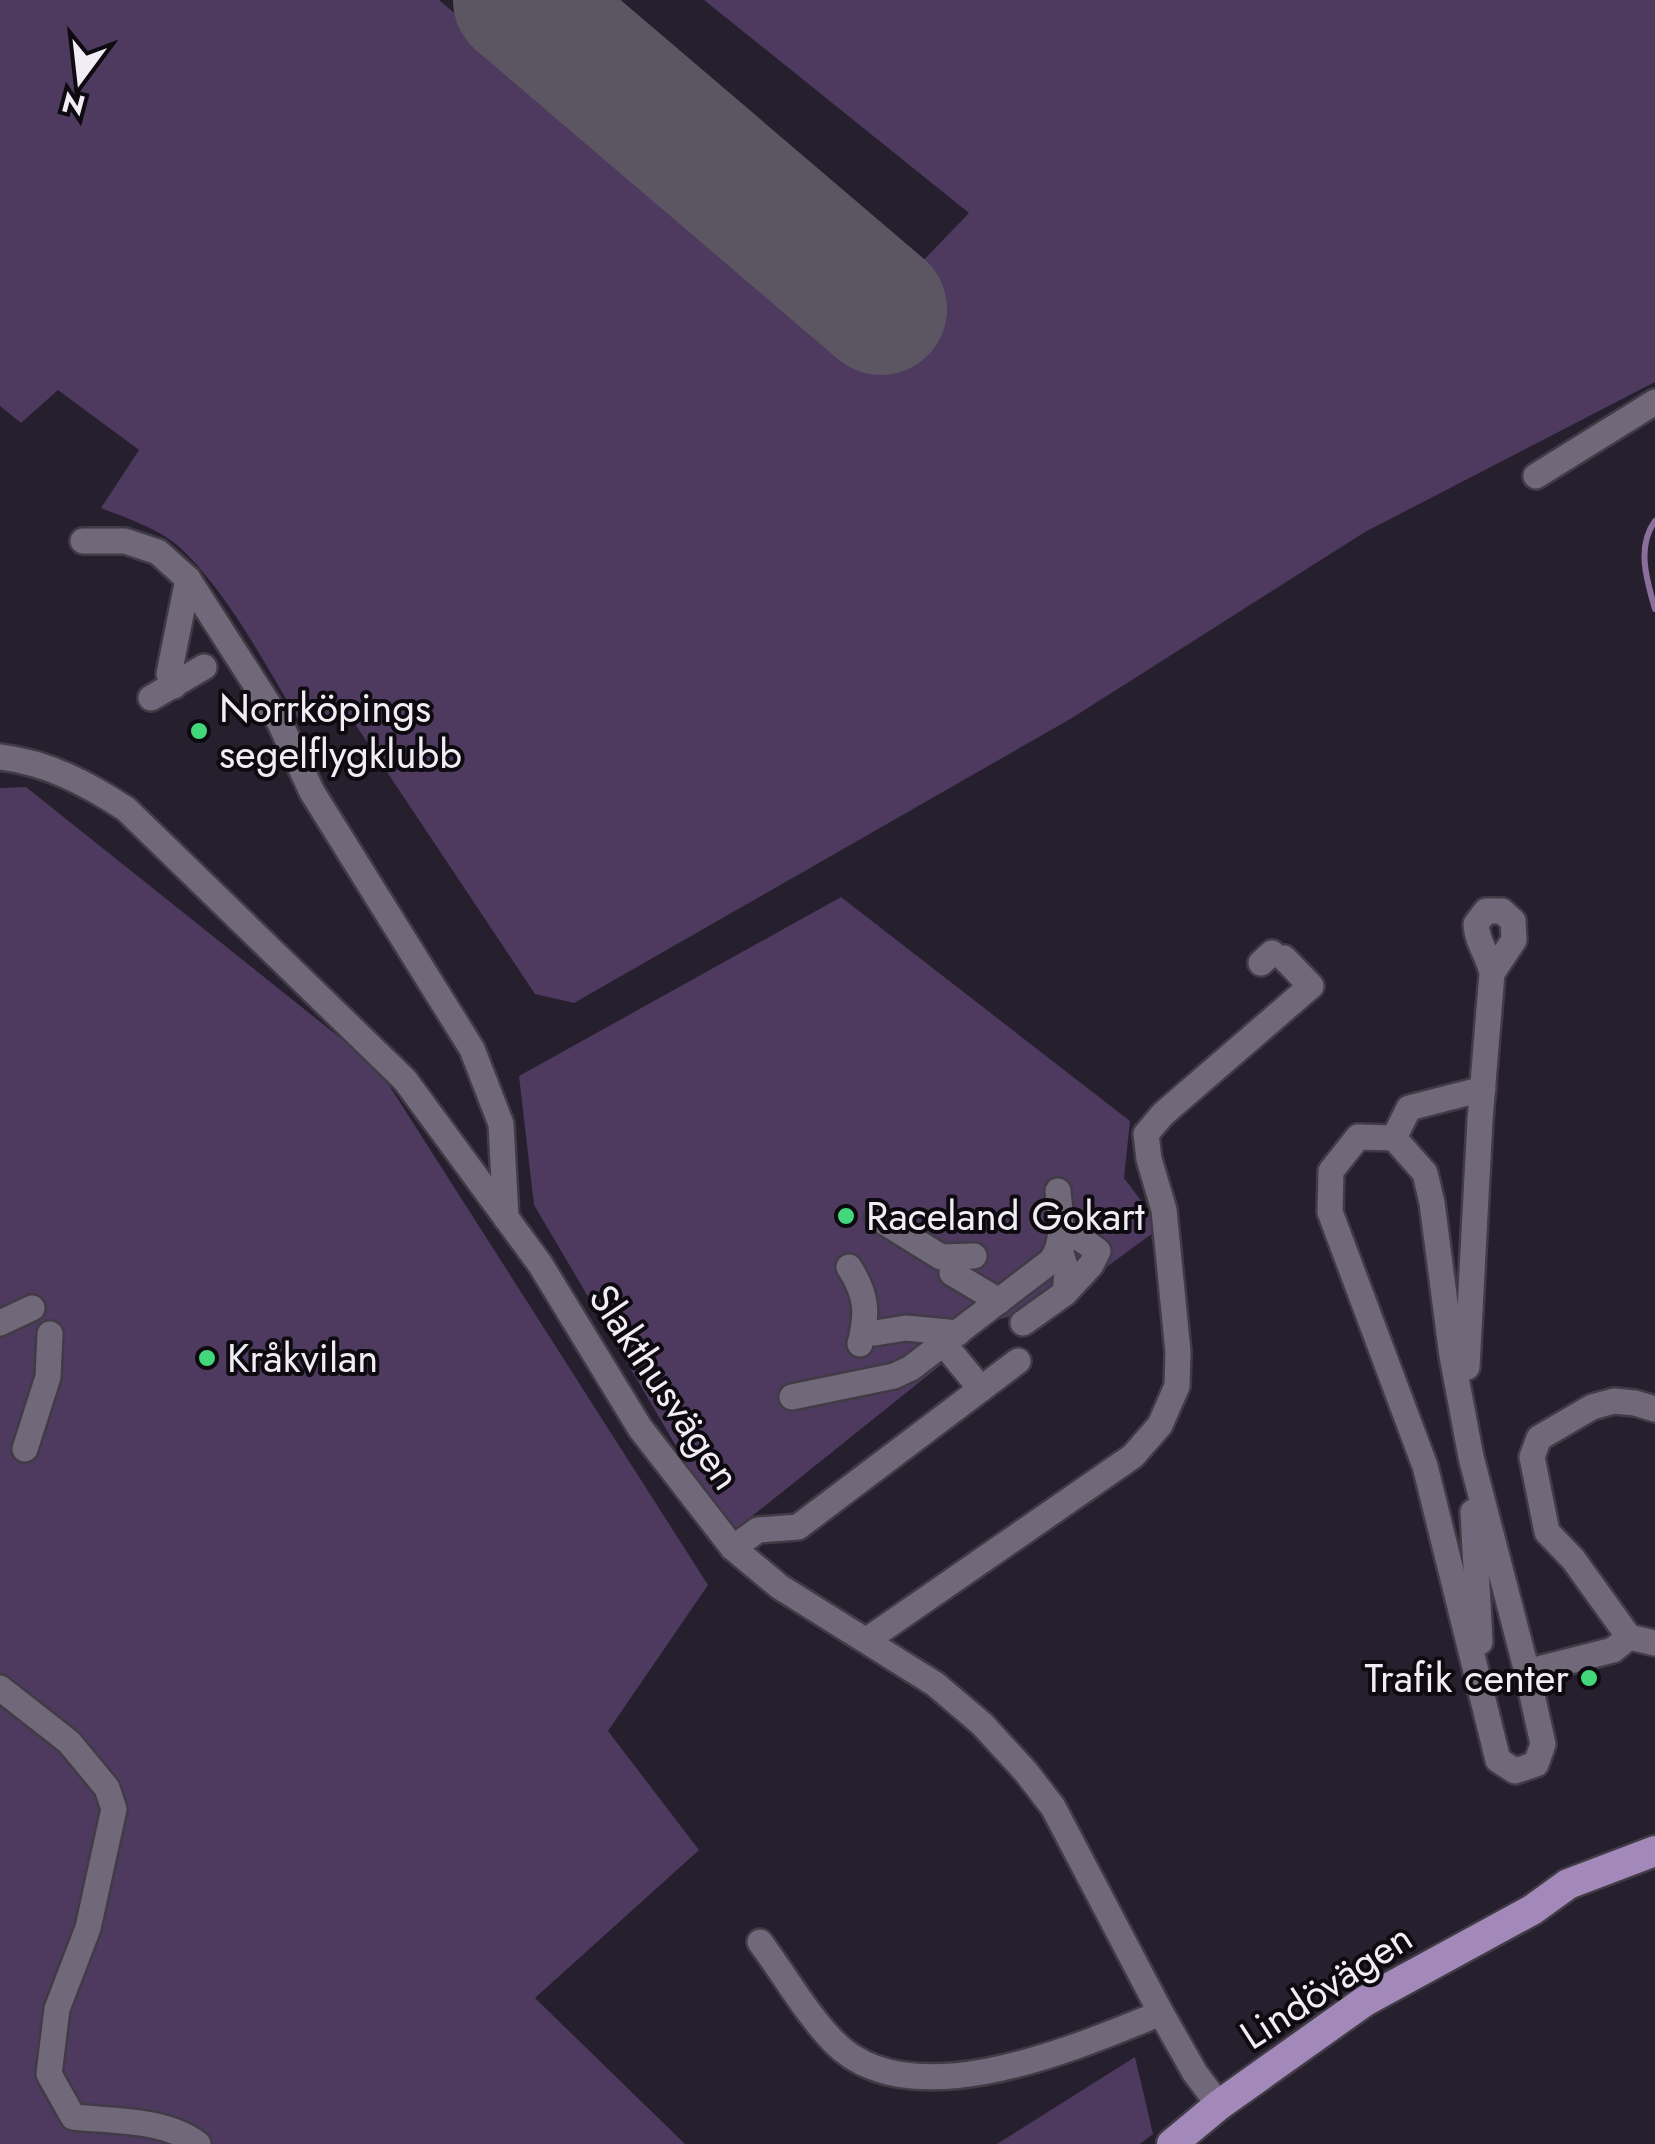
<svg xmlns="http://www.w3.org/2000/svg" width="1655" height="2144" font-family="Jost,sans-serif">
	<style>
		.green { fill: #4d3a5e }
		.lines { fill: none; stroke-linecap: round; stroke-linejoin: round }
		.stream { stroke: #896f9c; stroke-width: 6 }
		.runway { stroke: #5c5662; stroke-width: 132 }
		.minor-casing { stroke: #413b46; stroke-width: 30 }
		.major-casing { stroke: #413b46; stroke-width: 35 }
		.minor { stroke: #716979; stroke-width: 25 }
		.major { stroke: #a289b9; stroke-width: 30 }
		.poi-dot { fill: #42d77b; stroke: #0d0a10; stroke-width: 4 }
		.labels { text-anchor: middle; stroke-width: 8; stroke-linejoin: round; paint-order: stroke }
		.poi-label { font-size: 40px; fill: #f1ecf6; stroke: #0d0a10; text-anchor: start }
		.street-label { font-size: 40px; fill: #f1ecf6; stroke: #0d0a10 }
	</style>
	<rect width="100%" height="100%" fill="#261f2d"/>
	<g class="green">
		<path d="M0,0h439l408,348 68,-79 54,-56 -265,-213h951v382l-290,150 -293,186 -498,285 -39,-9 -180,-270 -34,-6 -21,4c-35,-57 -73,-132 -123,-177 -20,-17 -51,-27 -76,-37l38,-58 -81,-60 -37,33 -21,-17z"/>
		<path d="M26,787l352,281 330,517 -100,146 91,119 -164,148 150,146h-685v-1356z"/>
		<path d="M841,897l289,224 -6,57 37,49 -102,75 -62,18 -261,209 -24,-22 -178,-302 -15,-129z"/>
		<path d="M1135,2057l18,77 -13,10h-143z"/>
	</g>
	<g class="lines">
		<path class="stream" d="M1655,521c-19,26 -8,60 0,88"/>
		<path class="runway" d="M519,0l362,309"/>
		<g class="minor-casing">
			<g id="minor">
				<path d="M1536,476l119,-74"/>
				<path d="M83,541h42l33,11 30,27 91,142 33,71 160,257 29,75 5,94"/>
				<path d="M174,686l-5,-12 19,-95"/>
				<path d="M151,698l53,-31"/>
				<path d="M0,757c48,6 86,26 126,52l279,271 135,184 100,164 93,120 47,39 155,97 47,40 44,48 27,35 108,206 34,60 24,32"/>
				<path d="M1261,963l11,-10"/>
				<path d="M1358,1137l36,1 31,35 7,30 20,153 19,101 56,215 16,72 -7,20 -21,7 -17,-11 -73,-294 -95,-254 1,-41z"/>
				<path d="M1394,1138l15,-30 74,-19"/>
				<path d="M878,1218l63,39 33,-1"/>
				<path d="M1061,1239l17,-2 20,14 -7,14 -26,28"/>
				<path d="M849,1267c18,28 19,46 11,77"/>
				<path d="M952,1273l47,28"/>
				<path d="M0,1323l32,-15"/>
				<path d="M1023,1323l42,-30 2,-21 -7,-22"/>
				<path d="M875,1333l31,-5 52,5"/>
				<path d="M944,1344l37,45"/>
				<path d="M1467,1367l13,-247 12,-147 22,-33 -1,-19 -11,-10h-16l-10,13c1,19 12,30 16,49"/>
				<path d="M792,1397l102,-21 17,-8 140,-107c15,-20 9,-46 7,-70"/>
				<path d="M1655,1409l-20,-6 -21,-2 -22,6 -53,31 -7,19 15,75 26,27 56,78 26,6"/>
				<path d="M25,1449l23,-72 2,-43"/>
				<path d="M1473,1512l7,130"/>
				<path d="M733,1548l25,-18 40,-3 220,-166"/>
				<path d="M867,1640l266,-184 27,-31 17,-39 1,-34 -14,-142 -15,-51 -3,-25 17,-20 148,-128 -27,-28"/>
				<path d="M1527,1672l86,-22 16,-13"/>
				<path d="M0,1688l69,54 38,46 7,21 -26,119 -31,81 -8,65 24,43c39,4 92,2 125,27"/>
				<path d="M760,1942c24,32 45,70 73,99 76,80 244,6 328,-28"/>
			</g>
		</g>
		<g class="major-casing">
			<path id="major" d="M1172,2144l47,-39 146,-104 167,-91 36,-26 87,-33"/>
		</g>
		<use href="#minor" class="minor"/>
		<use href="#major" class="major"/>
	</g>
	<g class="poi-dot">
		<circle cx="199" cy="731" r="10"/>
		<circle cx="846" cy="1216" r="10"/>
		<circle cx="207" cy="1358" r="10"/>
		<circle cx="1589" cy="1678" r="10"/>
	</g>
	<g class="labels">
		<g class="poi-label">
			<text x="219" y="722">Norrköpings<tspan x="219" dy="46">segelflygklubb</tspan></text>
			<text x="866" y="1230">Raceland Gokart</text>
			<text x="227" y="1372">Kråkvilan</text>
			<text x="1569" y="1692" text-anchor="end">Trafik center</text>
		</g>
		<g class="street-label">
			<text transform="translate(665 1387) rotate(56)" y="14">Slakthusvägen</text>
			<text transform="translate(1326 1986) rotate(-33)" y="14">Lindövägen</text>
		</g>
	</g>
	<g transform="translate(80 80) rotate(195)" stroke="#0d0a10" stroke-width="8" paint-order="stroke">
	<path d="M0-8L18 38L0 25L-18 38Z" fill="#f1ecf6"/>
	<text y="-15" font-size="28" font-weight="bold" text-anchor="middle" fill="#f1ecf6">N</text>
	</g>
</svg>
